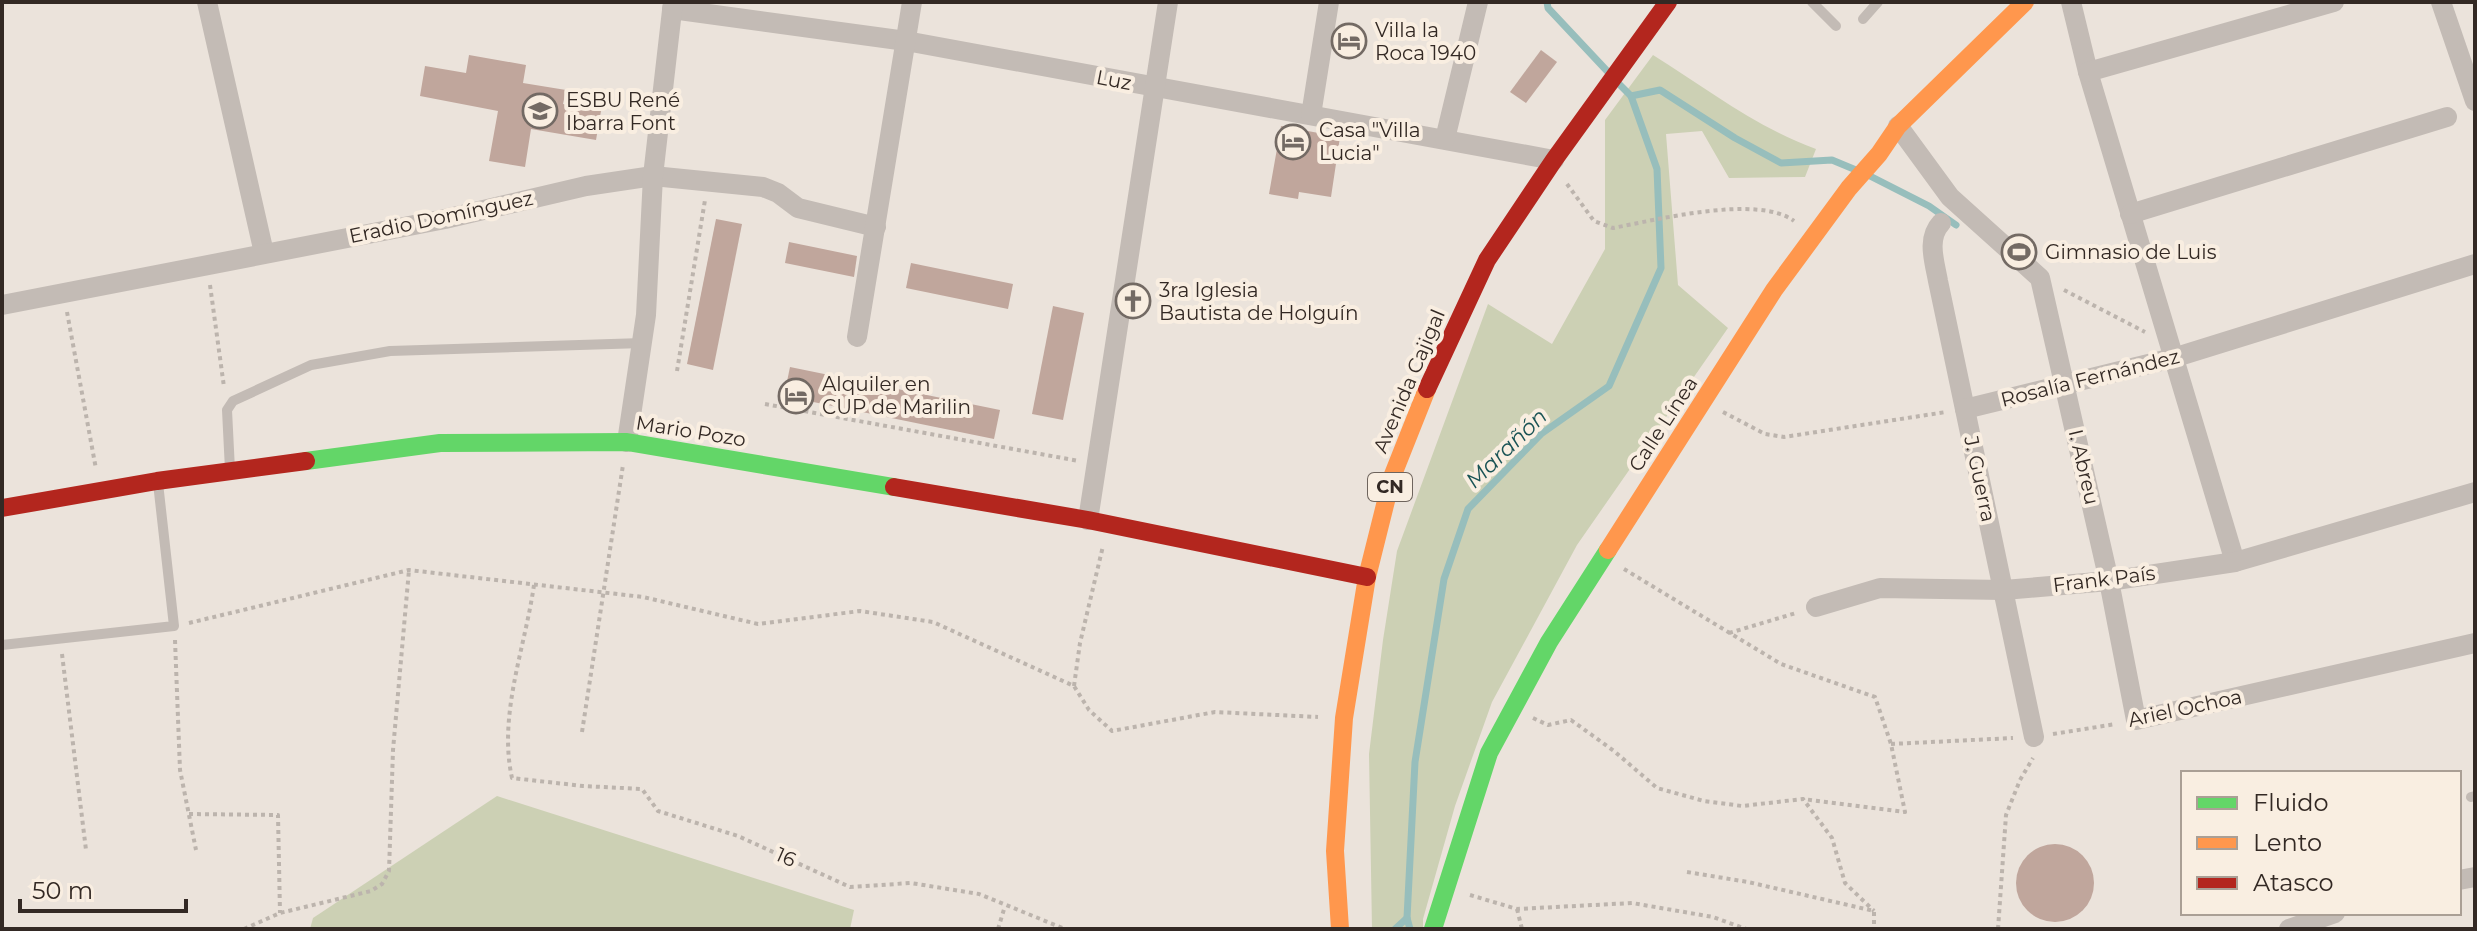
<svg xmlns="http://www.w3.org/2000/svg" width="2477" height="931" font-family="Montserrat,sans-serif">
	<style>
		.green { fill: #ccd0b4 }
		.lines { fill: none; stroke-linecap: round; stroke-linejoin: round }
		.stream { stroke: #97bebc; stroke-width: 7 }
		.building { fill: #c0a69c }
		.path { stroke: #bcb4ad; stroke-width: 4; stroke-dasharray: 4 4; stroke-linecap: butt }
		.lane { stroke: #c3bbb5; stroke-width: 10 }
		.street { stroke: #c3bbb5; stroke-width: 20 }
		.fast { stroke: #63d668; stroke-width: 18 }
		.slow { stroke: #ff974d; stroke-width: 18 }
		.jam { stroke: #b3261e; stroke-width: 18 }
		.labels { text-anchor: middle; stroke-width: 8; stroke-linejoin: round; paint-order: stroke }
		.shield { fill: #f9eee1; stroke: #6e645d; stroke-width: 2 }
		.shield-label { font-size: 18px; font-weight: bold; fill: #332924 }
		.poi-label { font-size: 20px; fill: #332924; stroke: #f9eee1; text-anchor: start }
		.street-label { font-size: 20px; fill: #332924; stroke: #f9eee1 }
		.water-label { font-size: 22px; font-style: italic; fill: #195355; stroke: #f9eee1 }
	</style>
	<rect width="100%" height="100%" fill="#ebe3db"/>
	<g class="green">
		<path d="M1653,55c53,33 104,73 163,94l-11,28 -76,1 -27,-47 -36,3 12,151 50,43 -151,217 -85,157 -37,104 -32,113v10h-51l-3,-175 14,-114 14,-89 91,-247 64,40 53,-95v-129z"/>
		<path d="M497,796l357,114 -4,19h-540l3,-11z"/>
	</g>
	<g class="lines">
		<g class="stream">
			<path d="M1547,2l1,6 60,64"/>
			<path d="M1631,96l29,-6 75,48 46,25 51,-3 24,10"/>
			<path d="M1868,175l61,31 27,19"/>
			<path d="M1395,929l12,-11"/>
			<path d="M1410,929l-3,-11 8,-156 29,-183 24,-70 73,-75 68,-48 52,-118 -4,-99 -26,-73 -12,-12"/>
		</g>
	</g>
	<g class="building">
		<path d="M1541,50l16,12 -31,41 -16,-11z"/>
		<path d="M469,55l57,10 -3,18 43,7 -3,14 38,7 -5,29 -65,-11 -6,38 -36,-6 9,-50 -78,-15 5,-30 41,7z"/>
		<path d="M1281,126l59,11 -9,60 -32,-5 -1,7 -29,-5z"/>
		<path d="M716,219l26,5 -29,146 -26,-6z"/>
		<path d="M789,242l68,14 -3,21 -69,-14z"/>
		<path d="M911,263l102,21 -5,25 -102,-21z"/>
		<path d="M1053,306l31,7 -21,107 -31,-6z"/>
		<path d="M790,367l210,43 -6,29 -210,-43z"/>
		<circle cx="2055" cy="883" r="39"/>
	</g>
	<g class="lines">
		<g class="path">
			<path d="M1567,184l27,37 19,7c43,-8 145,-34 181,-7"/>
			<path d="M210,285l14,102"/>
			<path d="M2064,290l81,42"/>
			<path d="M67,312l29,157"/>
			<path d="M677,371l28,-171"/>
			<path d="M765,404l314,57"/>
			<path d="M1723,412l42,22 19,3 162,-25"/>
			<path d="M1624,569l157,95 94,33 16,47 14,68 -102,-13"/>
			<path d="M534,585c-9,63 -36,130 -22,193l71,8 59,3 16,22 80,25 112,51 61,-4 68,11 86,35"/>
			<path d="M189,623l220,-53 234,27 115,27 102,-13 73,11 141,64 15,24 23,21 103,-19 103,5"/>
			<path d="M1729,633l67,-20"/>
			<path d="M175,640l5,130 16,80"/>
			<path d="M62,654l24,196"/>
			<path d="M1074,686l6,-43 23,-97"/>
			<path d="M1533,718l15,7 23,-5 43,31 43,37 47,13 38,5 61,-7 29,39 13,45 29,28"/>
			<path d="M582,732l41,-267"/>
			<path d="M2053,734l63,-10"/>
			<path d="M1891,744l122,-6"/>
			<path d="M189,814l89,1 2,98"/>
			<path d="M1687,872l61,10 126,29v18"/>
			<path d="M1470,895l47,14 115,-6 81,14 33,12"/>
			<path d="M1517,909l5,20"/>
			<path d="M244,929l36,-16 91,-22 11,-7 7,-13 4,-121 16,-180"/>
			<path d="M998,929l7,-23"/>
			<path d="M1998,929l8,-114 14,-35 13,-22"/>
		</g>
		<g class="lane">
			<path d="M1812,2l24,24"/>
			<path d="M1863,19l15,-17"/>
			<path d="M230,470l-3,-60 6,-9 78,-36 79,-14 253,-8"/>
			<path d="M2,645l172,-19 -16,-143"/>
			<path d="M2471,797l4,-1"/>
		</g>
		<g class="street">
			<path d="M207,2l57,251"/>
			<path d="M2071,2l17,70 147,490"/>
			<path d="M2441,2l34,99"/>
			<path d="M672,9l234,32 648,119"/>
			<path d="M2088,72l246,-70"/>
			<path d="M1311,115l18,-113"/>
			<path d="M1898,126l52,71 90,81 69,303 27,139 339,-77"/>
			<path d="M1445,139l33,-137"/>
			<path d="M2130,214l317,-97"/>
			<path d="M1941,223c-15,16 -6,40 -3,58l96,456"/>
			<path d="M2,305l443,-86 141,-33 67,-10 110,11 15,6 20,15 78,19"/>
			<path d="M857,337l55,-335"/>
			<path d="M1965,409l208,-51 302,-94"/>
			<path d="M627,442l19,-127 7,-139 20,-174"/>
			<path d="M1088,520l80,-518"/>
			<path d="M1816,607l64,-19 124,2 105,-9 126,-19 240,-70"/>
			<path d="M2459,880l16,-3"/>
			<path d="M2289,929l46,-16"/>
		</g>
		<g class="fast">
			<path d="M306,461l134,-18 187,-1 267,45"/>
			<path d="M1433,929l56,-176 60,-111 59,-92"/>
		</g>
		<g class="slow">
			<path d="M1608,550l166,-260 75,-102 30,-34 19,-28 127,-124"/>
			<path d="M1340,929l-5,-78 9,-133 23,-141 25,-100 35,-88"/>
		</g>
		<g class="jam">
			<path d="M1427,389l60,-129 67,-100 114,-158"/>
			<path d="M894,487l194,33 279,57"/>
			<path d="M2,508l155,-27 149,-20"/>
		</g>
	</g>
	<defs>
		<g id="hotel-ring" transform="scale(1.8)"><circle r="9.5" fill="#f9eee1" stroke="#736a64" stroke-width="1.5"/><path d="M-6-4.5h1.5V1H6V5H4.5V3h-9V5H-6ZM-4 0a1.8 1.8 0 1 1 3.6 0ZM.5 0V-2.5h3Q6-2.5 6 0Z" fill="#736a64"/></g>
		<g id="school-ring" transform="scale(1.8)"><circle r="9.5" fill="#f9eee1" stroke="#736a64" stroke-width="1.5"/><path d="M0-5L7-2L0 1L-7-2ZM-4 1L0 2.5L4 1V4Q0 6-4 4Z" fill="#736a64"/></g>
		<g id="stadium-ring" transform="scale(1.8)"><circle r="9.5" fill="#f9eee1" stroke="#736a64" stroke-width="1.5"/><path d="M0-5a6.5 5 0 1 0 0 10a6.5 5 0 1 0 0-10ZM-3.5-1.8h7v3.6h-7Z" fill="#736a64"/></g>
		<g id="church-ring" transform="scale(1.8)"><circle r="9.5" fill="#f9eee1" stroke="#736a64" stroke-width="1.5"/><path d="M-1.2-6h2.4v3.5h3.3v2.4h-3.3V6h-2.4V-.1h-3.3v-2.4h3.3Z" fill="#736a64"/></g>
	</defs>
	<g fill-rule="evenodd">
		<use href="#hotel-ring" x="1349" y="41"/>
		<use href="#school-ring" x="540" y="111"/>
		<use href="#hotel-ring" x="1293" y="142"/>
		<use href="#stadium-ring" x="2019" y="252"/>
		<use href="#church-ring" x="1133" y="301"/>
		<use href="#hotel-ring" x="796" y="396"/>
	</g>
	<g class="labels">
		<rect class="shield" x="1368" y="473" width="44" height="28" rx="6"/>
		<g class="shield-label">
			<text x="1390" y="493">CN</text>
		</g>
		<g class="poi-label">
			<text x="1375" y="37">Villa la<tspan x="1375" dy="23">Roca 1940</tspan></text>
			<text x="566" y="107">ESBU René<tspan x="566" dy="23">Ibarra Font</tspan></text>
			<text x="1319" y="137">Casa "Villa<tspan x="1319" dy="23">Lucia"</tspan></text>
			<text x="2045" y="259">Gimnasio de Luis</text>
			<text x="1159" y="297">3ra Iglesia<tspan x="1159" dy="23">Bautista de Holguín</tspan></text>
			<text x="822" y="391">Alquiler en<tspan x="822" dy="23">CUP de Marilin</tspan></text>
		</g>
		<g class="street-label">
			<text transform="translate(1114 80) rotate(11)" y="7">Luz</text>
			<text transform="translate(441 217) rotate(-12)" y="7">Eradio Domínguez</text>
			<text transform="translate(2090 378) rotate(-14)" y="7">Rosalía Fernández</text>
			<text transform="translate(1409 381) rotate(-67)" y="7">Avenida Cajigal</text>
			<text transform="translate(1663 424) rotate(-57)" y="7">Calle Línea</text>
			<text transform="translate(691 431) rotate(9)" y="7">Mario Pozo</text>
			<text transform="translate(2084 467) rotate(77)" y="7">I. Abreu</text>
			<text transform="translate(1980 479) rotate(78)" y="7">J. Guerra</text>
			<text transform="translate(2104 579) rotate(-7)" y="7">Frank País</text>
			<text transform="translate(2185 708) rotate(-12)" y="7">Ariel Ochoa</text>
			<text transform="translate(786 857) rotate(24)" y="7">16</text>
		</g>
		<g class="water-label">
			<text transform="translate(1506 448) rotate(-44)" y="8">Marañón</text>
		</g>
	</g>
	<rect width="2477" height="931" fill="none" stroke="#332924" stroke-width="8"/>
	<rect x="2181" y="771" width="280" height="144" fill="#f9eee1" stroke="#aa9f95" stroke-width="2"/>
	<rect x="2197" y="797" width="40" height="12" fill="#63d668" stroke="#aa9f95" stroke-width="2"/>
	<text x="2253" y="811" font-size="24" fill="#332924">Fluido</text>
	<rect x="2197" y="837" width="40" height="12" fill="#ff974d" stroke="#aa9f95" stroke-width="2"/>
	<text x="2253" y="851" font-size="24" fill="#332924">Lento</text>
	<rect x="2197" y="877" width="40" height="12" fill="#b3261e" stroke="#aa9f95" stroke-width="2"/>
	<text x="2253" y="891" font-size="24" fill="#332924">Atasco</text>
	<path d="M20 899v12h166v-12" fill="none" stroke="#332924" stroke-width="4"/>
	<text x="32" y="899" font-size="24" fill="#332924" stroke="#f9eee1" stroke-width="6" paint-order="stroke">50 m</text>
</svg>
